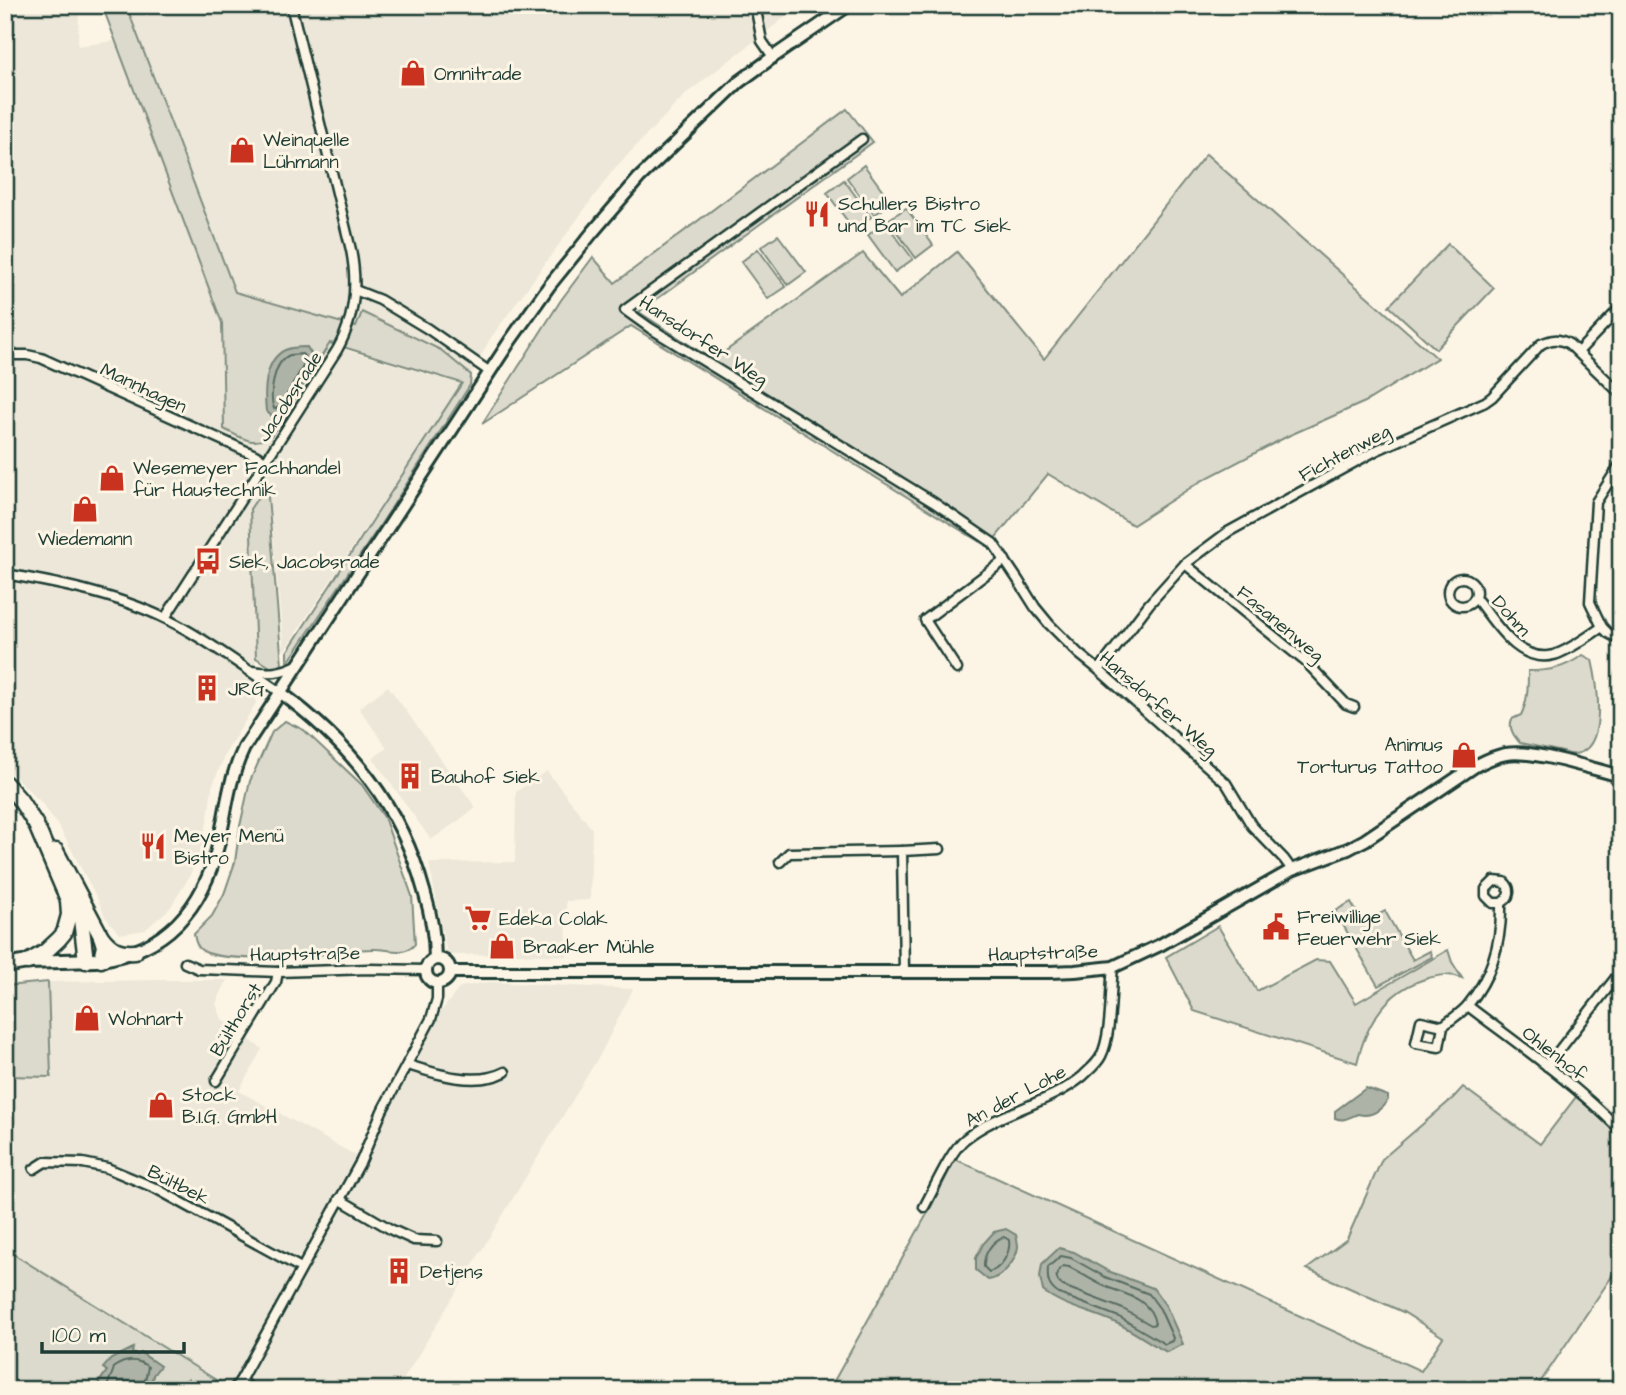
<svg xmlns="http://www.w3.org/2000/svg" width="1626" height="1395" font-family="'Architects Daughter',sans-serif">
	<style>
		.built { fill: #ece7d8 }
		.green { fill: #dcdacc; stroke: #7e8c80; stroke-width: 2 }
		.water { fill: #aeb3a7; stroke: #758479; stroke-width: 2 }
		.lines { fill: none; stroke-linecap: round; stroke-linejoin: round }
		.shore { stroke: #586c62; stroke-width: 2 }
		.street-casing { stroke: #1f3d34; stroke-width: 13 }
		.secondary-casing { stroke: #1f3d34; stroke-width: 16 }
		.primary-casing { stroke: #1f3d34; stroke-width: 18 }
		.highway-casing { stroke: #1f3d34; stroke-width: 19 }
		.street { stroke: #fcf5e5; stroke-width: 8 }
		.secondary { stroke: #fcf5e5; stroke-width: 10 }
		.primary { stroke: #fcf5e5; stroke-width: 12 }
		.highway { stroke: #fcf5e5; stroke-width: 14 }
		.labels { text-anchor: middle; stroke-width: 6; stroke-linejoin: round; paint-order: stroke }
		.poi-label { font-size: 19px; fill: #1f3d34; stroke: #fcf5e5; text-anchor: start }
		.street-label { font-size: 19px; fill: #1f3d34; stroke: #fcf5e5 }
	</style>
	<rect width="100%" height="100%" fill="#fcf5e5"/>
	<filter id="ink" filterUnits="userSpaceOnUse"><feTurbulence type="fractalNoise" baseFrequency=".0143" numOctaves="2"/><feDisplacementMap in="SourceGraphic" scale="14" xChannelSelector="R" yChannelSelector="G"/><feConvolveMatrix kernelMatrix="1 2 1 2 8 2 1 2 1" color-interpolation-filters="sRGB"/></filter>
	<g filter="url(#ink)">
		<g class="built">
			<path d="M5,5h74l-1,41 37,-5 107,282 2,106 47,7 59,-93 19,8 112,33 -177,267 -16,-167 5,-10 -23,35 6,149v45l-31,51 -13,33 -4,31 -8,35 -12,26 -18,29 -25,22 -25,4 -15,-17 -6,-15 -38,-72 -20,-28 -36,-35z"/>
			<path d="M126,5h675l-114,88 -73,76 -124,170 -19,36 -30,-25 -79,-37 -6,14 -121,-35z"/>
			<path d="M388,686l88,122 -45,32 -58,-82 14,-10 -28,-40z"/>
			<path d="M547,771l45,58 -2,71 -24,1 1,55 -51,-2 -69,1 -18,-92 86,-1 1,-70z"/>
			<path d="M160,980h67l-11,24 6,15 40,30 -23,42 123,68 71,-137 27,-35 30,-5 143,7 -32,64 -204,337h-169l1,-3 -224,-138v-173h46l-3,-94z"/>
		</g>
		<g class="green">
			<path d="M102,5h24l109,287 121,35 6,-15 79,38 30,25 -1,10 -89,139 -94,140v-12l175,-269 -132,-40 -59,93c-19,11 -29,2 -47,-7l-2,-106z"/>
			<path d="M847,109l26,33 -234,170 74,48 150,-107 37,45 57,-46 87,107 162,-205 231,204 -72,44 -77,34 -87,45 -68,44 -85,-51 -60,73 -357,-221 -149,98 79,-124 32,-43 22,26z"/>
			<path d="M864,165l28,38 -18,12 -27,-37z"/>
			<path d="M844,180l27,37 -17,13 -27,-37z"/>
			<path d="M906,208l27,37 -17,13 -28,-38z"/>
			<path d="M885,222l28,37 -18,13 -27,-37z"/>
			<path d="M778,235l28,37 -18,13 -27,-38z"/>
			<path d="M1448,244l46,44 -58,61 -47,-43z"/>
			<path d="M758,249l28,38 -18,12 -27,-37z"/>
			<path d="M267,484l15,181 -10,3 -16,-10 -6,-149z"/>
			<path d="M1583,655l9,5c5,21 17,91 -18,94 -3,1 -7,-1 -11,-2 -14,-3 -29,-6 -43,-9 -6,-7 -12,-15 -8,-24l9,-4c7,-14 7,-29 7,-44 23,0 36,-3 55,-16z"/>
			<path d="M285,721l19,9 58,55 22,32 28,79 3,48c-9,12 -26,5 -40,5 -10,0 -22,1 -32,3 -29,4 -116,12 -140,-1 -6,-3 -8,-10 -9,-17l18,-18 12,-22 11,-32 5,-36 10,-45 22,-49z"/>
			<path d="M1351,902l12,21 22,-12 28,49 17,-9 2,6 -54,29 -43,-75z"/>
			<path d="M1218,926l39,65 59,-31 14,1 26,42 92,-53 4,12 10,16c-13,-5 -23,-3 -37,1 -39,12 -59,46 -68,84l-163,-52 -28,-54z"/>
			<path d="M48,982l3,95 -46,-1v-90z"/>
			<path d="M1463,1087l77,57 36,-47 15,11 30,30v125l-86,127h-706l103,-185 23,-46 466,212 22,-34 -40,-25 -96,-43 40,-30 35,-80 71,-61z"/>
			<path d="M5,1249l224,139 -1,2h-29l-7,-3 -6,2 -3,-6 6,-4 -16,6 3,3 -1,2h-25l3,-15 6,-9 -18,-13 -3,2c-15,-4 -23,5 -34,13l3,3 -9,13 5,6h-98z"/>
		</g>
		<g class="water">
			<path d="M307,347l8,13 -30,53 -11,5 -8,-7c-2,-19 -2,-51 19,-61 6,-3 15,-3 22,-3z"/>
			<path d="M1366,1088l22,8v4c-7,10 -17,18 -30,14 -9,3 -13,8 -23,4v-7z"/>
			<path d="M1006,1229l10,6c1,4 2,8 2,12 -2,14 -16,31 -30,33l-12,-10v-12l7,-14 11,-12z"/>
			<path d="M1059,1248l15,4 34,19 45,17 13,18 17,38 -16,8c-18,-9 -34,-22 -53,-30 -24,-11 -50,-15 -71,-31l-3,-14 2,-13z"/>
			<path d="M133,1348l-1,5 6,2 3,-2 19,13 -7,9 -3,15h-47l-5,-6 9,-13 -4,-3 8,-9z"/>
		</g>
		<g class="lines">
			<g class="shore">
				<path d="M302,354l4,4v3l-26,46 -6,2c-5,-13 -1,-48 16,-54 4,-1 8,0 12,-1z"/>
				<path d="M1004,1237l5,3c2,13 -8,29 -20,32l-5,-5c-1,-12 8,-27 20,-30z"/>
				<path d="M1061,1256l10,2 34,19 44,17 11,15 13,29 -1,3 -7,3 -46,-27 -60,-23c-11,-7 -12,-14 -11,-27z"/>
				<path d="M1063,1266l6,1c12,6 23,14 35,19 20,8 47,12 51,38l-4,1 -28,-16 -60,-23c-9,-6 -8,-14 0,-20z"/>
				<path d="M107,1390c0,-9 6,-15 7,-23 12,-8 23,-9 34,0l-5,23"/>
			</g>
			<g class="street-casing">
				<g id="street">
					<path d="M755,5l7,36 11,16"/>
					<path d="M862,139l-237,171 25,18 283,174 60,41 25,37 17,27 14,17 30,30 20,16 127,113 26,43 32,33 8,11"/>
					<path d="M355,290l25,10 48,29 62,43"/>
					<path d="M1578,352l43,-45"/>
					<path d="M5,355h22l14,3 214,97 11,6"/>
					<path d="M1621,463l-25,39 -6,100 12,25 6,6 13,7"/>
					<path d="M1185,564l122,99 39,41 8,3"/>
					<path d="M5,574c58,10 119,22 171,50 36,19 70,45 104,68"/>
					<circle cx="1462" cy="592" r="14"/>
					<path d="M1474,599l4,2c18,23 41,63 76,54 14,-4 35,-19 48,-28"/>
					<path d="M165,618l172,-268c18,-32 21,-65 14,-100l-60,-245"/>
					<path d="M957,669l-32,-49 80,-60"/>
					<path d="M1099,670l50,-66 36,-40 43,-32 149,-82 108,-48 7,-5 49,-53c11,-5 17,-6 28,0l52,50"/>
					<path d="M252,671c17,3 29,2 45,-6"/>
					<path d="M780,862l9,-9 113,-2"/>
					<path d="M185,963l14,6 79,3 91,-3 57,1"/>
					<path d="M904,972l-2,-121 38,-2"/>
					<path d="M1468,1006c51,39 105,76 151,123"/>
					<path d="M1443,1026l-4,21 -23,-4 5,-22 22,5c8,-7 19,-13 25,-21 24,-29 34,-65 33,-102 9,-5 11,-14 3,-21l-10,-1 -8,8v7l7,7h8"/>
					<path d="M408,1065c28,9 68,22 97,7"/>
					<path d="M1547,1066l74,-95"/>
					<path d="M216,1081l60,-99 2,-10"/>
					<path d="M34,1169l11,-7 38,1 24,5 48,20 146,80"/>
					<path d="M339,1199l53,31 22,10 23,1"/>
					<path d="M924,1207c10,-18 27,-57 41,-68 34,-28 83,-34 118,-63 6,-6 14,-12 18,-20 11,-22 9,-64 12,-89"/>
					<path d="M240,1381l13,9"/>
					<path d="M233,1390l7,-9 121,-220 21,-50 49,-92 6,-20v-15"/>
				</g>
			</g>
			<g class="secondary-casing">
				<g id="secondary">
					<path d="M280,692c70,52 121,114 144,199 7,23 11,45 11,68"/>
					<circle cx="438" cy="971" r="12"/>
					<path d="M101,960c67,-10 103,-54 118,-118 8,-34 9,-61 25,-94l266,-407 39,-55 43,-53 47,-55 100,-96 34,-25 76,-52"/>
					<path d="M451,972h599l25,-1 38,-4 47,-22 132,-75 56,-21 17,-9 110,-74c10,-5 19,-10 31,-12 27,-5 86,15 115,22"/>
				</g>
			</g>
			<g class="primary-casing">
				<path id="primary" d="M5,966l23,-4 68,-2"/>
			</g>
			<g class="highway-casing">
				<g id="highway">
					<path d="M5,783l15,17 16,25 32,75 1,15 -5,18 -5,6 -14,13 -17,10"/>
					<path d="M56,851l45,85c10,13 17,17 34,16"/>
					<path d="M75,898l6,21 5,42"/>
					<path d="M101,960l3,-14 -3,-10"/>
				</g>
			</g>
			<use href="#street" class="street"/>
			<use href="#secondary" class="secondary"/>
			<use href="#primary" class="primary"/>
			<use href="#highway" class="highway"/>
		</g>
	</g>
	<defs>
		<g id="shop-bare" transform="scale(2.1)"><path d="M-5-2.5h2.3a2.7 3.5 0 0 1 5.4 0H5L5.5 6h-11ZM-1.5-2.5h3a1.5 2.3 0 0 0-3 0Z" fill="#c8321e" stroke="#fcf5e5" stroke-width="2.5" paint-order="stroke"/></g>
		<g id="restaurant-bare" transform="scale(2.1)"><path d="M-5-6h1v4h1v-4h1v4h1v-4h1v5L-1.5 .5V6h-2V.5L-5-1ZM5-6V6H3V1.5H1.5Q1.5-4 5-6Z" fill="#c8321e" stroke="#fcf5e5" stroke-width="2.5" paint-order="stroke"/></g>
		<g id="bus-bare" transform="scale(2.1)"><path d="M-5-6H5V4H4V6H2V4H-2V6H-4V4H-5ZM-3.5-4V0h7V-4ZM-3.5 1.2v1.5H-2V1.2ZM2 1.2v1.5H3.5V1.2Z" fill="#c8321e" stroke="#fcf5e5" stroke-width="2.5" paint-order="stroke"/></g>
		<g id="building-bare" transform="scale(2.1)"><path d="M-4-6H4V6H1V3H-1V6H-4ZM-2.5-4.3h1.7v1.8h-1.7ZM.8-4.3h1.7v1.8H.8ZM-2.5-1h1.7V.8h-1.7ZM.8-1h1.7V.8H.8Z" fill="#c8321e" stroke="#fcf5e5" stroke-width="2.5" paint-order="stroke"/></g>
		<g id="supermarket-bare" transform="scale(2.1)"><path d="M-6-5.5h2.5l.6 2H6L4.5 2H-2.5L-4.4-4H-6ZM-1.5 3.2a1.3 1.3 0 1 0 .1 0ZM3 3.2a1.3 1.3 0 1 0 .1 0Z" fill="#c8321e" stroke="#fcf5e5" stroke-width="2.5" paint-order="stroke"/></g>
		<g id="civic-bare" transform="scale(2.1)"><path d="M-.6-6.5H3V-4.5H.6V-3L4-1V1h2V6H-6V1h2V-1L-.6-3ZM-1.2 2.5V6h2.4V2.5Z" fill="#c8321e" stroke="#fcf5e5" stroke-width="2.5" paint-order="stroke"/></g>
	</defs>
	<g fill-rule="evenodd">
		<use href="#shop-bare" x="413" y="73"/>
		<use href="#shop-bare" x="242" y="150"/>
		<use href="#restaurant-bare" x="817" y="214"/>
		<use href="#shop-bare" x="112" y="478"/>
		<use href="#shop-bare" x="85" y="509"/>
		<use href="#bus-bare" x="208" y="561"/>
		<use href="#building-bare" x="207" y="688"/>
		<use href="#shop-bare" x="1464" y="755"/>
		<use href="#building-bare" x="410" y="776"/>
		<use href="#restaurant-bare" x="153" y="846"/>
		<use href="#supermarket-bare" x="478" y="918"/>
		<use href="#civic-bare" x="1276" y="927"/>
		<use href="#shop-bare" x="502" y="946"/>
		<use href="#shop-bare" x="87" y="1018"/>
		<use href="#shop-bare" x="161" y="1105"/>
		<use href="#building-bare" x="399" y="1271"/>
	</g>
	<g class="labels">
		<g class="poi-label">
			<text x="434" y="80">Omnitrade</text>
			<text x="263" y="146">Weinquelle<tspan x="263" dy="22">Lühmann</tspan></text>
			<text x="838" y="210">Schullers Bistro<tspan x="838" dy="22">und Bar im TC Siek</tspan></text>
			<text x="133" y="474">Wesemeyer Fachhandel<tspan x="133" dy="22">für Haustechnik</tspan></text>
			<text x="85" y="545" text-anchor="middle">Wiedemann</text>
			<text x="229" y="568">Siek, Jacobsrade</text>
			<text x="228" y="695">JRG</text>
			<text x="1443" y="751" text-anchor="end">Animus<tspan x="1443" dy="22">Torturus Tattoo</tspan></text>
			<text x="431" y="783">Bauhof Siek</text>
			<text x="174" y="842">Meyer Menü<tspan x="174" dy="22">Bistro</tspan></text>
			<text x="1297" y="923">Freiwillige<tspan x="1297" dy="22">Feuerwehr Siek</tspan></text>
			<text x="499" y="925">Edeka Colak</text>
			<text x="523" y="953">Braaker Mühle</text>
			<text x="108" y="1025">Wohnart</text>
			<text x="182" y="1101">Stock<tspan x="182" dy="22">B.I.G. GmbH</tspan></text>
			<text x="420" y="1278">Detjens</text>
		</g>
		<g class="street-label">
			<text transform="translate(704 340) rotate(33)" y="7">Hansdorfer Weg</text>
			<text transform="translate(144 387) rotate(25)" y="7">Mannhagen</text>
			<text transform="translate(289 396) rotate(-57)" y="7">Jacobsrade</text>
			<text transform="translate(1344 452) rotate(-28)" y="7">Fichtenweg</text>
			<text transform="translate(1512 615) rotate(48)" y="7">Dohm</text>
			<text transform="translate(1281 623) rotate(40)" y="7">Fasanenweg</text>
			<text transform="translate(1159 703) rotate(41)" y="7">Hansdorfer Weg</text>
			<text transform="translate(1043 952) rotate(-2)" y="7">Hauptstraße</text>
			<text transform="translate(305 953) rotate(-1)" y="7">Hauptstraße</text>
			<text transform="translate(235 1019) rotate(-59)" y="7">Bülthorst</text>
			<text transform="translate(1555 1053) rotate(38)" y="7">Ohlenhof</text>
			<text transform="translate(1015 1095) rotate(-28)" y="7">An der Lohe</text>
			<text transform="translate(179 1184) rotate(27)" y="7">Bültbek</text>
		</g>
	</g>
	<rect width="1626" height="1395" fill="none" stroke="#fcf5e5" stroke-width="28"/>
	<rect x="14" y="14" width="1598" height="1367" fill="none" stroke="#1f3d34" stroke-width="2.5" filter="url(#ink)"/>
	<path d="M42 1342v10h142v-10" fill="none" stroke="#1f3d34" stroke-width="3.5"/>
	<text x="52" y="1342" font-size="21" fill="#1f3d34" stroke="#fcf5e5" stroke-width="5" paint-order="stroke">100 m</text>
</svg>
